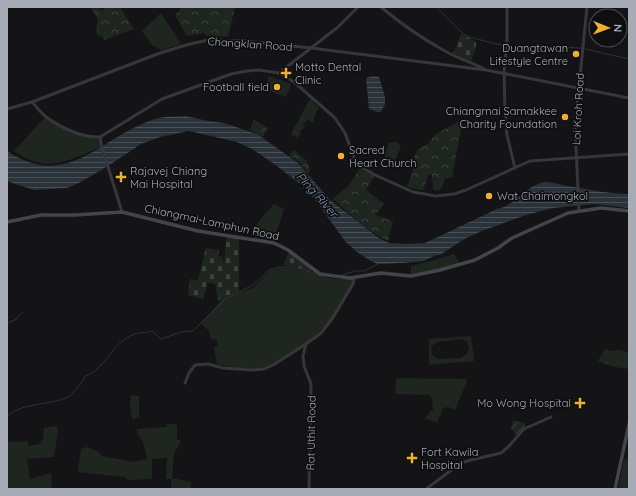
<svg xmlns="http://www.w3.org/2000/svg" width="636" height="496" font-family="Quicksand,sans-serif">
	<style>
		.green { fill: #1f2620; fill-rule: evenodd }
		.forest { fill: url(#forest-crowns) }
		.cemetery { fill: url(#cemetery-stones) }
		.garden { fill: url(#garden-furrows) }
		.water { fill: url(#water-rules) }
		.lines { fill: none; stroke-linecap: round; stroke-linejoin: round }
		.stream { stroke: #2b333a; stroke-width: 1 }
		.tertiary { stroke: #36363b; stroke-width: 3 }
		.secondary { stroke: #44454b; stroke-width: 3.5 }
		.poi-dot { fill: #efaf33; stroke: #0f0f11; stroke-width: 1.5 }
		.labels { text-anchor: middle; stroke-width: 3.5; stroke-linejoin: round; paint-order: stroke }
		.street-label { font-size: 11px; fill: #a6abb6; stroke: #0f0f11 }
		.poi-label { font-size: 11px; fill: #a6abb6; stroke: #0f0f11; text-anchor: start }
		.water-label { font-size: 12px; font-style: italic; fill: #7e99b1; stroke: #0f0f11 }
	</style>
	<defs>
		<pattern id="forest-crowns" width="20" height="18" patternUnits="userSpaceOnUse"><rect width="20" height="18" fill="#1f2620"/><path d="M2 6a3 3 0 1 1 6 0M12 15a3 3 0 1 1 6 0" fill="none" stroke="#3d433e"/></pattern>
		<pattern id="cemetery-stones" width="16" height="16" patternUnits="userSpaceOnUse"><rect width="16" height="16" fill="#1f2620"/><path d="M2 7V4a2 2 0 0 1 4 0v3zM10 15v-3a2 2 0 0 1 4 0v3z" fill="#3d433e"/></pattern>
		<pattern id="garden-furrows" width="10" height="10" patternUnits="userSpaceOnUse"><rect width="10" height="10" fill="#1f2620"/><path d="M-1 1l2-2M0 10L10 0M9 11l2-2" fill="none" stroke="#3d433e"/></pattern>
		<pattern id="water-rules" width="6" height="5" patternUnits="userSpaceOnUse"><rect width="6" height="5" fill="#2b333a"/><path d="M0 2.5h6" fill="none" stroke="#474e54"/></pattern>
	</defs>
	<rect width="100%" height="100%" fill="#141416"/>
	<g class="green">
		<path d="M161,13l20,31 -19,6 -10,-5 -10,-14z"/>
		<path d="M269,76l22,8 -5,13 -22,-8z"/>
		<path d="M310,99l9,9 -3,4 -3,10 -6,-2 -4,5 2,2 -6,5 2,2 -5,4 -2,-3 -2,1v-4z"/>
		<path d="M45,117c16,11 34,21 53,22l2,8c-32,14 -53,27 -86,4z"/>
		<path d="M397,142l4,4 -6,15 -11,-5 5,-13z"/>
		<path d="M274,204l10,5 -10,32 -22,-5c4,-14 12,-21 22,-32z"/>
		<path d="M454,254l6,10 -49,11v-9l31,-8z"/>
		<path d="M280,268h12l42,11h17l2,2 -1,3c-7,12 -13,26 -22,37 -16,17 -43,38 -65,46 -12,4 -36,0 -48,-3l-3,-17 4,-1 -2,-7 -4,1 -4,-10 -7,-6 22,-26 30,-10 17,-18z"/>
		<path d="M471,336l3,25 -45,4v-26zM461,339l5,2 3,6 -2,7 -6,4 -23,1 -6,-5 -1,-7 5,-5z"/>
		<path d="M617,350l12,2v17l-14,-2 -5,-16z"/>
		<path d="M396,378l69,1 2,2 -12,29 -6,-3 -6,1 -6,15 -12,-5 1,-2 3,-1v-4h4l-1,-13 -3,-3 -34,-1z"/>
		<path d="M131,395l8,1v21l-7,2 -2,-14z"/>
		<path d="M167,424h7l3,2v13l4,2 -7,13 -2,24 19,4v7h-20v-10h-5l1,-21 -15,1v20l-24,1 -3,-3 -47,-5 3,-23 6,-2 13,6 1,3 33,6 13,-3 -4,-17 -5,-8 -2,-5 31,-2z"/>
		<path d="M57,426l1,5 -4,26 -27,2 3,20 21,-6 1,9 -1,7h-44v-48l1,-1 1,2 19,-1 1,5 11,-2 3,-6 1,-10z"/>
		<path d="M624,459l5,1v29h-11z"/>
	</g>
	<g class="forest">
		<path d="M90,7h8l4,4 3,-4h15l14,22 -30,11 -2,-4h-4l-2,-9 2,-6 -1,-4z"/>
		<path d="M182,7h53l-7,30 -21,-1 -3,-3 -17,3 -12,-21z"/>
		<path d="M463,119l-11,58 -7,2 -5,11 -4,1 -3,-2 -1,-14 -3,-1 -6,16h-4l-12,-3 6,-17 1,-13 4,-8 11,-6 7,-9z"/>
		<path d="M254,120l14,8 -5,9 -13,-7z"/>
		<path d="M294,150c7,6 19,13 15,24l-12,-14 -8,-5z"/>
		<path d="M360,168l14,8 -8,14 18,14 -9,11 18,6 -5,20c-21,-10 -38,-27 -55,-42l16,-14z"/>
		<path d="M605,349l5,2 5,16 -17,-6z"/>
	</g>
	<g class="cemetery">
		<path d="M461,34l15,8v5l-5,14 -18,-8z"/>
		<path d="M226,237l13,1v54l-21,8 -3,-16 -7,-1 -5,16 -15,-4 2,-16 8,1 8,-32 13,2 -1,6 5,1 1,9z"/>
		<path d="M289,252l23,18 -1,2 -18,-6 -10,-1z"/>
	</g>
	<path class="garden" d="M513,420l12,3v3l-9,9 -5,-7z"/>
	<g class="water">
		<path d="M374,76l5,1 6,20v7l-4,8h-4l-8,-3 -3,-30v-1z"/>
		<path d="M185,116l23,5 16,2 33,11 40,28 33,38 49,38 10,5 18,1 18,-1 72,-34c18,-3 26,-21 44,-26 12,-2 22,3 33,4 18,3 37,7 55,7v14l-35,-4 -41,4 -27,7 -44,16 -16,7 -26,17h-4l-12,6 -10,1 -28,2h-8l-7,-3 -14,-9 -12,-11 -29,-40 -17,-18 -25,-19 -22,-15 -15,-7 -48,-11 -29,6 -19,7 -30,20 -30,18 -14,6 -32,2 -17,-5 -11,-4v-30c61,41 94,-15 148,-32 9,-3 20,-2 30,-3z"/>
	</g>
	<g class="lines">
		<g class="stream">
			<path d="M436,7l27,27 6,3 36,9"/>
			<path d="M508,46l21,6 30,-5 23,1"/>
			<path d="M585,49l44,10"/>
			<path d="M343,275l12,-4h9l14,-7"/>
			<path d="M7,323l8,-3 8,-8"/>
			<path d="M7,416c18,-15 45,-10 63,-20 2,-2 4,-5 6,-7 4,-5 7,-7 9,-13 4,-2 10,-4 13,-8 14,-13 21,-32 42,-35 14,-1 10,-5 21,6l20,-7 12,-1 32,-32 28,-14 16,-15 10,-3h14l27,8"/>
		</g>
		<g class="tertiary">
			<path d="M381,7c19,16 42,32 64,44 12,7 26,11 39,18"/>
			<path d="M507,7v32l-3,34 1,37 2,25 8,33"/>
			<path d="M279,73l59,-46 20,-20"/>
			<path d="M32,102c4,4 8,10 13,14 14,11 37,22 55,21l62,-38 69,-25 16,-3 12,-1 20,3 15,9 41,36 10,15 10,27 5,6 15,9 38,17 23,4 18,-2 12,-4 64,-29 99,-7"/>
			<path d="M7,109l25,-7 128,-49 26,-8 22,-5 37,1 66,7 175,22 143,28"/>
			<path d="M100,137l1,7 21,68"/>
			<path d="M579,211l-4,-85 12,-119"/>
			<path d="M306,344l-3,12 1,10 7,18 -2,105"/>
			<path d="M185,383l4,-10 6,-8 13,-1 15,4 29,2 12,-1 9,-4 33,-21 15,-11 11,-14 21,-35 1,-4 -4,-2"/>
			<path d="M426,489l35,-26 10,-3 30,-7 7,-6 16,-18 27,-12"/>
		</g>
		<g class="secondary">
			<path d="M7,222l34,-7h34l47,-3 76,19 76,12 14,7 32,24 30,4 31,-5 30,3 29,-6 35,-10 23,-12 14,-10 56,-25 33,-5 28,3"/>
			<path d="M615,489l14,-65"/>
		</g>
	</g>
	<g class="poi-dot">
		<circle cx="576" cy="54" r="4"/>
		<path d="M284 67h4v4h4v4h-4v4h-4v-4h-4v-4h4z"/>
		<circle cx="277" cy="87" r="4"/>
		<circle cx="565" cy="117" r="4"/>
		<circle cx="341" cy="156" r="4"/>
		<path d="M119 171h4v4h4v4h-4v4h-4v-4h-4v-4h4z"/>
		<circle cx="489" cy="196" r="4"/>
		<path d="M578 397h4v4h4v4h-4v4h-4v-4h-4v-4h4z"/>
		<path d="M410 452h4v4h4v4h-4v4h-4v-4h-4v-4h4z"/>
	</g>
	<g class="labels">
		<g class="street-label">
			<text transform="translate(250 44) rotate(4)" y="4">Changklan Road</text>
			<text transform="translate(578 109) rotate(-87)" y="4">Loi Kroh Road</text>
			<text transform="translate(212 222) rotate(12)" y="4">Chiangmai-Lamphun Road</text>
			<text transform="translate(311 433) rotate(-89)" y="4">Rat Uthit Road</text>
		</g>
		<g class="poi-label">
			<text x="568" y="52" text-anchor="end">Duangtawan<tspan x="568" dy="13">Lifestyle Centre</tspan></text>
			<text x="295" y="71">Motto Dental<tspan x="295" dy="13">Clinic</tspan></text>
			<text x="269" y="91" text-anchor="end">Football field</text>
			<text x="557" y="115" text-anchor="end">Chiangmai Samakkee<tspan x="557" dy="13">Charity Foundation</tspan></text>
			<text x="349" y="154">Sacred<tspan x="349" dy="13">Heart Church</tspan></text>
			<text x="130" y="175">Rajavej Chiang<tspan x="130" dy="13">Mai Hospital</tspan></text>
			<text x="497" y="200">Wat Chaimongkol</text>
			<text x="571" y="407" text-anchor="end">Mo Wong Hospital</text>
			<text x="421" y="456">Fort Kawila<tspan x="421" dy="13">Hospital</tspan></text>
		</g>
		<g class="water-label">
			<text transform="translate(317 195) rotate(48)" y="4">Ping River</text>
		</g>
	</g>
	<rect width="636" height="496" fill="none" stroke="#a6abb6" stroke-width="16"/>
	<g transform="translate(608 28) rotate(91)"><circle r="19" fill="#0f0f11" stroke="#4b4d53"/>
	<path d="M0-3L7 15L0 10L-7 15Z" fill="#efaf33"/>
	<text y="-6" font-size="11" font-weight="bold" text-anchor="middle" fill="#a6abb6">N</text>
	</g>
</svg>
